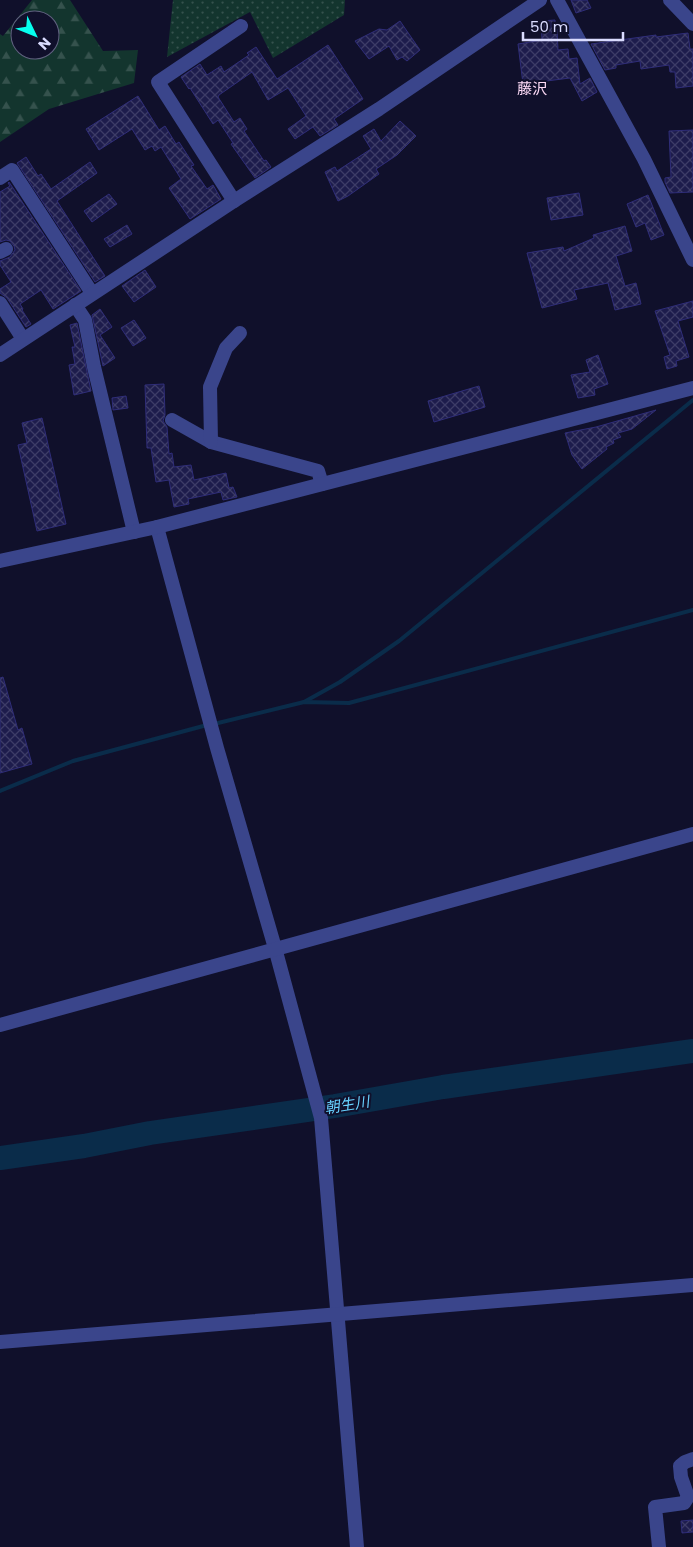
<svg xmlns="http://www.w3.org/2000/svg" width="693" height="1547" font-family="Poppins,'Noto Sans JP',sans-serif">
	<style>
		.grass { fill: url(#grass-dots) }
		.forest { fill: url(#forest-firs); fill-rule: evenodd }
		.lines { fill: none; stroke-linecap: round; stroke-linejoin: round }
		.stream { stroke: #0a2c4a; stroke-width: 4 }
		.river { stroke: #0a2c4a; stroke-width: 24 }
		.building { fill: url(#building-cross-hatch); stroke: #2f2d79 }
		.minor { stroke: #3a458b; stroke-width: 14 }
		.labels { text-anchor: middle; stroke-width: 4; stroke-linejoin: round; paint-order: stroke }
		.neighbourhood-label { font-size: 15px; fill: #ffdcf8; stroke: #10102b }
		.water-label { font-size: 15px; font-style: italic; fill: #68d2ff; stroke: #10102b }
	</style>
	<defs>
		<pattern id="grass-dots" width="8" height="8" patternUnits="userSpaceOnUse" patternTransform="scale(1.25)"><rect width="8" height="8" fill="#13352e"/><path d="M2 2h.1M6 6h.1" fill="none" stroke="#35524d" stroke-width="1.8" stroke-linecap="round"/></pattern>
		<pattern id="forest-firs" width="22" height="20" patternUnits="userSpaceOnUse" patternTransform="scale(1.25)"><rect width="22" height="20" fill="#13352e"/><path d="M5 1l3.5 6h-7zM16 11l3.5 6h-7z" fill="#35524d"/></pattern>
		<pattern id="building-cross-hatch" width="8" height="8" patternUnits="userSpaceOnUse" patternTransform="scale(1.25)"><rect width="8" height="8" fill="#1d1c4c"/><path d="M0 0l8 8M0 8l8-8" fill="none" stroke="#3d3c67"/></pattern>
	</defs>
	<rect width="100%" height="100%" fill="#10102b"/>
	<path class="grass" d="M173,0h172l-1,15 -71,43 -23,-46 -83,45z"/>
	<path class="forest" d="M32,0h38l33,51 35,-1 -4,33 -85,26 -49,33v-108l3,2zM20,20h30v30h-30z"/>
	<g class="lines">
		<g class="stream">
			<path d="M304,702l36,-20 59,-41 294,-241"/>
			<path d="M214,724l90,-22 45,1 344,-93"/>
			<path d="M0,791l73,-30 134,-36"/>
		</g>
		<path class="river" d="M0,1158l84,-12 66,-13 185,-27 108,-19 250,-36"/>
	</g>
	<g class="building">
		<path d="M571,0h16l4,8 -15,5z"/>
		<path d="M555,20v9h2l1,21 10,-1 1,10 8,-1 3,26 10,-6 7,14 -15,9 -12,-23 -47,6 -5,-40 24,-4 -1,-19z"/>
		<path d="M400,21l20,29 -13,11 -5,-4 -5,3 -8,-14 -20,13 -14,-18 24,-12 8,1z"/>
		<path d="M688,33l2,16h3v37l-17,2 -1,-16h-5l-1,-7 -28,4 -1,-8 -24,4v3l-11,2 -14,-26 65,-9v2z"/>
		<path d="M328,45l35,54 -29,20 4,6 -18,11 -7,-9 -18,12 -7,-10 18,-13 -18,-28 -20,12 -16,-28 -33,23 -1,2 16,25 6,-4 7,11 -3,2 20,30 2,-1 5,7 -16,11 -24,-34 2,-1 -15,-23 -5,4 -23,-36 -1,1 -8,-12 19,-13 7,11 14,-9 3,6 25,-17 -2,-2 9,-6 21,32z"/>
		<path d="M138,96l21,34 6,-4 11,18 3,-2 15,23 -3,1 16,23 6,-4 8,14 -31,20 -21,-31 12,-9 -20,-32 -6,4 -3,-5 -7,4 -13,-21 -33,21 -13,-21z"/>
		<path d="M400,121l16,15 -19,19 -21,14 3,5 -31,22 -10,5 -13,-29 10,-5 2,4 34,-22 -8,-13 11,-7 7,12z"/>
		<path d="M693,130v62l-23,1 -5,-11v-4l6,-1 -2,-46z"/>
		<path d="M26,157l12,19 3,-2 10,15 39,-27 7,11 -40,28 48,75 -10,6 -78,-119z"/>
		<path d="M9,182l72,109 -28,18 -12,-19 -21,14 3,5 -1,1 9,14 -5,3 -19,-29 -7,-5v-4l11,-7 -11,-17v-4l10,-4 5,-7 -1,-4 -4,-5 -4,-1 -6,2v-50l10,-6 -2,-3z"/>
		<path d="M579,193l4,22 -32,5 -4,-22z"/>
		<path d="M109,194l8,10 -25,18 -8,-11z"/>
		<path d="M648,195l16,40 -13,5 -6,-17 -9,4 -9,-23z"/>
		<path d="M127,225l5,9 -22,13 -6,-8z"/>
		<path d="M625,226l7,25 -16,5 9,30 11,-3 5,21 -26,6 -7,-27 -34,7 3,9 -35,9 -15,-55 36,-6 1,4 30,-13 -1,-3z"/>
		<path d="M145,270l11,17 -22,15 -12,-16z"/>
		<path d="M693,301v16l-15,4 11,36 -13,4 1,5 -10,3 -3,-12 6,-2 -15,-44z"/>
		<path d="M100,309l12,18 -12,8 15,23 -12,8 -11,-51z"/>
		<path d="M134,320l12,18 -13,8 -12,-18z"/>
		<path d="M77,323l14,68 -17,4 -5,-30 6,-1 -3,-17h3l-5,-22z"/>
		<path d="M598,355l10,29 -14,5 1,6 -17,3 -7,-23 19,-3 -4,-12z"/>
		<path d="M164,384l1,31 -2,6 4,6 2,27 3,-1 2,14 17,-2 3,15 32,-7 3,15 4,-1 4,10 -14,3 -2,-8 -33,7 1,5 -15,3 -5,-27 -13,2 -5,-34h-4l-2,-63z"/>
		<path d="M479,386l6,21 -51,15 -6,-21z"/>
		<path d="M126,396l2,12 -15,2 -1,-12z"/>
		<path d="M656,410l-24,19 -14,4 3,4 -8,3 1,3 -8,4 1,2 -25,20 -10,-14 -7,-22 31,-6z"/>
		<path d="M42,418l24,106 -29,7 -19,-86 9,-2 -5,-20z"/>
		<path d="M3,677l15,53 4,-2 10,36 -32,9v-95z"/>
		<path d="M693,1520v12l-11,1 -1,-12z"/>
	</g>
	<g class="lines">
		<g class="minor">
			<path d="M557,0l87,159 49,101"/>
			<path d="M670,0l23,24"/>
			<path d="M0,178l12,-8 80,123"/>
			<path d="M234,201l-76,-119 83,-56"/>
			<path d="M0,252l6,-3"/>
			<path d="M0,303l23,36"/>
			<path d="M75,305l10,15 9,47 40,165"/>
			<path d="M0,355l234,-154 145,-92 161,-109"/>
			<path d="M172,420l39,22 107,29 4,13"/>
			<path d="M211,442l-1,-55 16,-39 14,-15"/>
			<path d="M157,527l60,221 58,200 46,170 36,429"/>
			<path d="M0,561l157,-34 536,-139"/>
			<path d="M0,1025l693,-191"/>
			<path d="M0,1342l693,-57"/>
			<path d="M659,1547l-4,-40 29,-4 4,-6 -7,-20 -1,-11 5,-4 8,-3"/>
		</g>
	</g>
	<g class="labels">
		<g class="neighbourhood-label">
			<text x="532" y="94">藤沢</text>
		</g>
		<g class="water-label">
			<text transform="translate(347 1105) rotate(-9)" y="5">朝生川</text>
		</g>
	</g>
	<g transform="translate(35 35) rotate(133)"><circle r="24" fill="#10102b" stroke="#616280"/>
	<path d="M0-4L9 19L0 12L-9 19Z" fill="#06ffee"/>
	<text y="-8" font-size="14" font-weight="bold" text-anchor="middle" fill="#dadcff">N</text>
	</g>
	<path d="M523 32v8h100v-8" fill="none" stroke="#dadcff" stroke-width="2.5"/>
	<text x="530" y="32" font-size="15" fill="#dadcff" stroke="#10102b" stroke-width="4" paint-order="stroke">50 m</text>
</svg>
